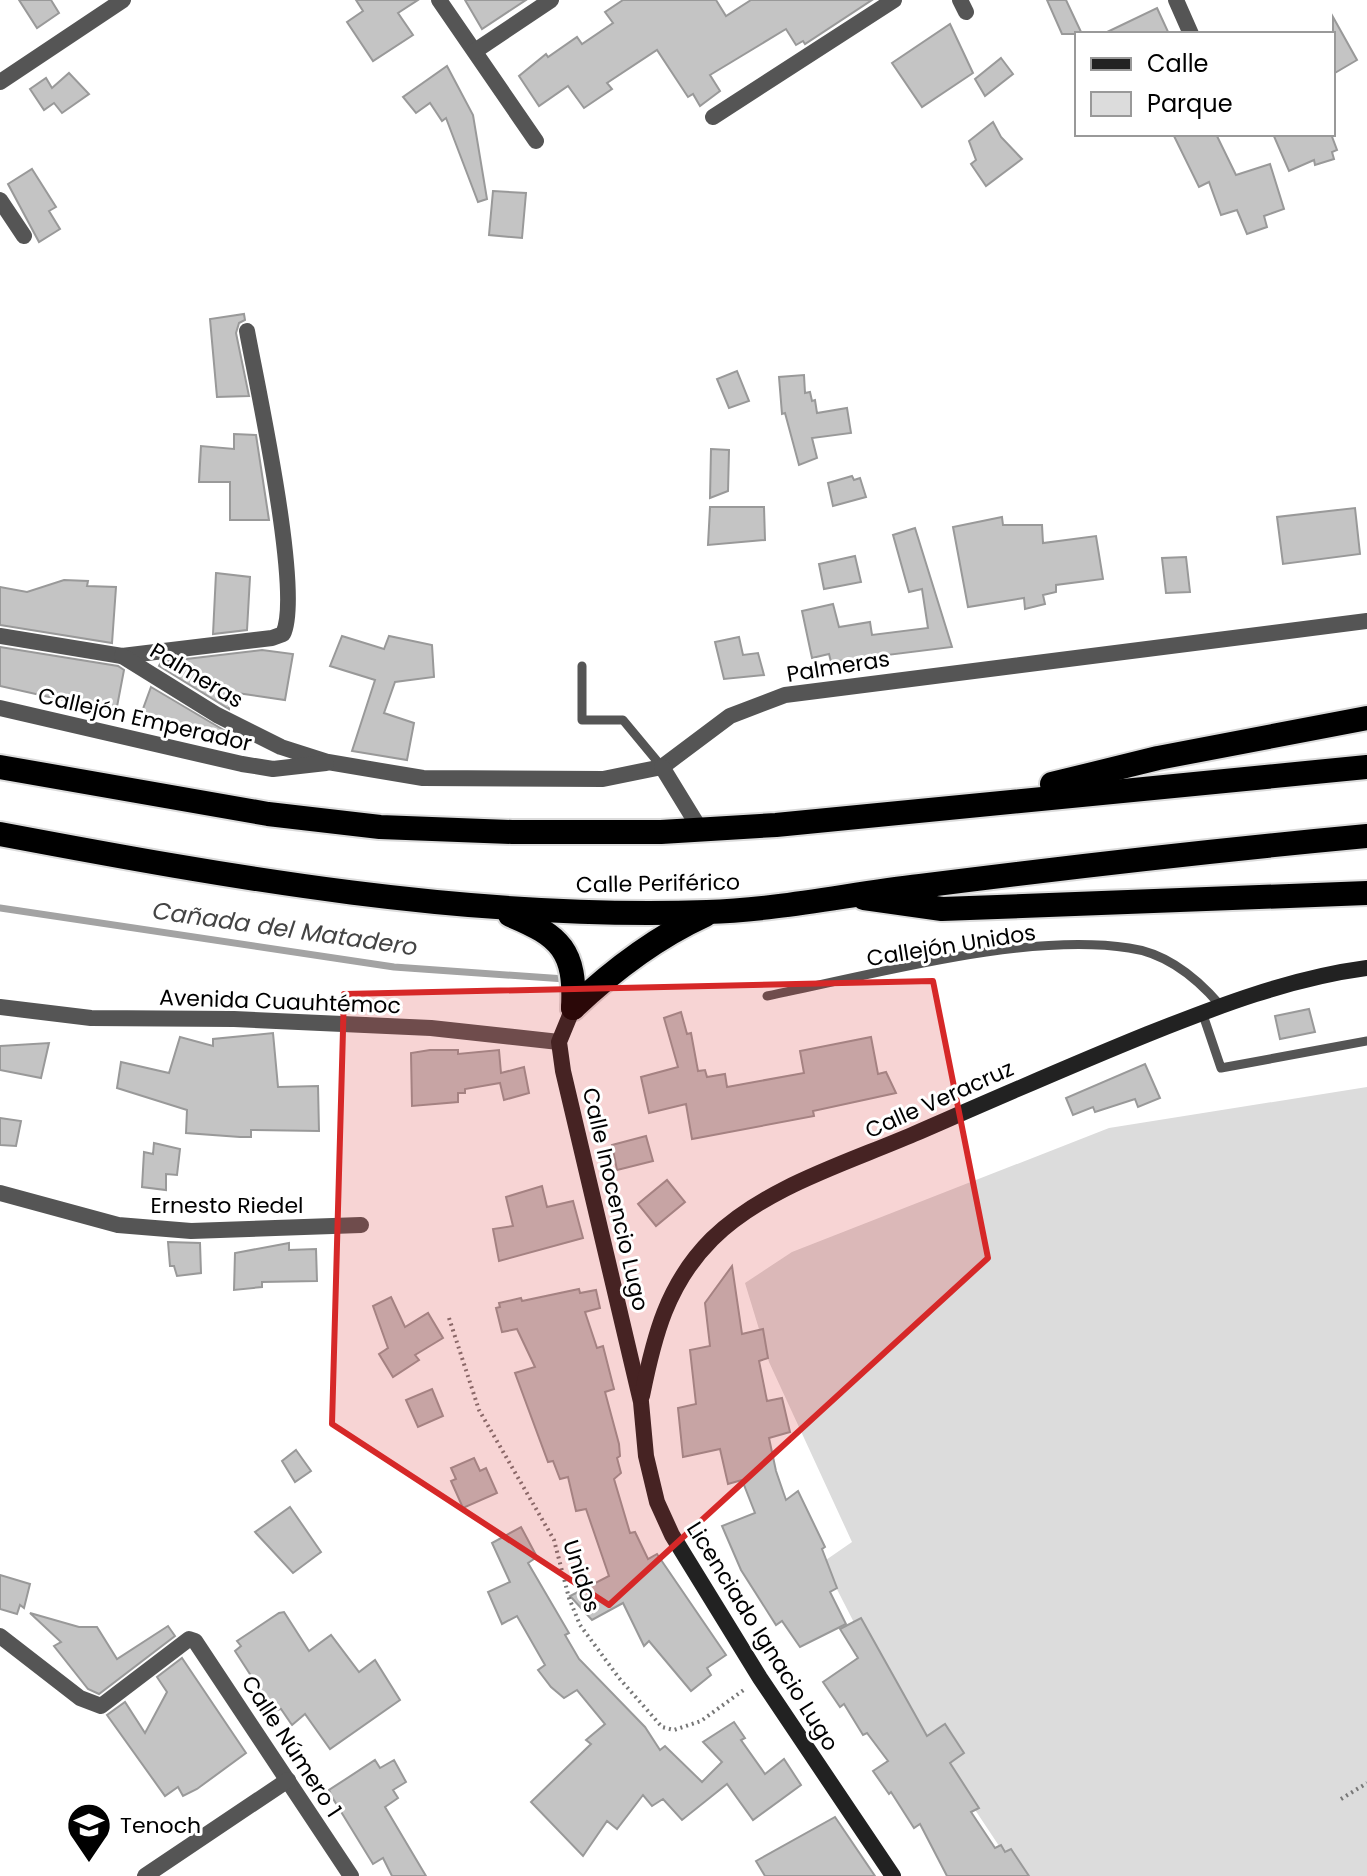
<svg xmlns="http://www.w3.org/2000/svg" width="1367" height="1876" font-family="Poppins,sans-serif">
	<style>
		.green { fill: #dcdcdc }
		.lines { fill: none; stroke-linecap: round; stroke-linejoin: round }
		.stream { stroke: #a3a3a3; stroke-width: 7 }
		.building { fill: #c4c4c4; stroke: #999; stroke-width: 2 }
		.highway-casing { stroke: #dbdbdb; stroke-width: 28 }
		.path { stroke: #777; stroke-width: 4; stroke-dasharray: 2 4; stroke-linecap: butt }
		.lane { stroke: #555; stroke-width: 9 }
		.street { stroke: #555; stroke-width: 16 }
		.secondary { stroke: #222; stroke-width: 16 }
		.highway { stroke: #000; stroke-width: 24 }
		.marked { fill: #d62828; fill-opacity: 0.2; stroke: #d62828; stroke-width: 6; stroke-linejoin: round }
		.labels { text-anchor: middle; stroke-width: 6; stroke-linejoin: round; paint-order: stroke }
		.street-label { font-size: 22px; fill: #000; stroke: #fff }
		.poi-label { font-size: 22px; fill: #000; stroke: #fff; text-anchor: start }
		.water-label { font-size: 24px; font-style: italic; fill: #444; stroke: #fff }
	</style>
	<rect width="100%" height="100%" fill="#fff"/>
	<path class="green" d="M1367,1087v789h-348l-154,-232 -42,-82 29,-20 -83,-180 -24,-79 47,-31 317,-124z"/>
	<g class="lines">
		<path class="stream" d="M0,908l394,59 171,12"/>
	</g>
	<g class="building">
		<path d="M19,0h32l8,13 -22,15z"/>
		<path d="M356,0h62l-20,13 15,22 -40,26 -26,-39 16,-11z"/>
		<path d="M465,0h61l-44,29z"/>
		<path d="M623,0h93l10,16 25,-16h121l-67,44 -2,-3 -7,4 -10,-16 -76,46 10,16 -20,15 -7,-12 -5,3 -31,-47 -50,33 5,6 -28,19 -16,-22 -29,20 -20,-30 27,-22 2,3 29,-20 5,7 31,-21 -8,-11z"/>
		<path d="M1047,0h19l16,34h-20z"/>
		<path d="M1157,8l12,26h-66z"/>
		<path d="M1333,17l24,43 -24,14z"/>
		<path d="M950,24l23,49 -51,34 -30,-44z"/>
		<path d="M1001,58l12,16 -28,22 -10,-17z"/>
		<path d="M447,66l26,49 14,84 -9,3 -32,-84 -4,3 -12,-18 -14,10 -13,-16z"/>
		<path d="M69,73l20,21 -27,19 -8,-10 -10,7 -14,-21 16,-11 6,10z"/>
		<path d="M993,122l8,15 21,22 -36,27 -15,-22 5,-4 -7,-19z"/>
		<path d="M1173,134h43l20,41 34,-11 14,45 -20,7 3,11 -20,7 -10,-24 -16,5 -12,-33 -10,5z"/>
		<path d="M1273,134h58l6,16 -5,2 2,7 -19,6 -1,-5 -25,11z"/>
		<path d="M32,169l24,38 -7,4 11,18 -21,13 -31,-58z"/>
		<path d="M493,191l33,2 -4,45 -33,-3z"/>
		<path d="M244,314l1,6 -6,3 -3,10 13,63 -32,1 -7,-78z"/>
		<path d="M737,371l12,30 -20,7 -12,-29z"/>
		<path d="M804,375l1,18 5,-1 2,9 3,-1 2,13 30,-5 4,25 -39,5 5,20 -18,7 -14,-52 -3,1 -3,-37z"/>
		<path d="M234,434l22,1 13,85h-39v-38h-31l2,-36 33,3z"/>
		<path d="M711,449l18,1 -1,41 -18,7z"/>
		<path d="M852,476l2,4 6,-2 6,19 -33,9 -5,-23z"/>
		<path d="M710,507h54l1,33 -57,5z"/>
		<path d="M1355,508l5,46 -77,10 -6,-47z"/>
		<path d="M1002,517l1,8h39l1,18 53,-7 7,43 -47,6v7l-13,3 2,9 -20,5 -1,-11 -56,9 -15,-80z"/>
		<path d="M915,528l37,119 -121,15 -2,-8 -17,4 -10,-47 31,-7 6,23 31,-5 2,13 56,-7 -6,-39 -13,3 -16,-57z"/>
		<path d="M855,556l6,26 -37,7 -5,-25z"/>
		<path d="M1186,557l4,35 -24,1 -4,-35z"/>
		<path d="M216,573l34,4 -3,53 -34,4z"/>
		<path d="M64,580l24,1 -1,5 29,1 -4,56 -112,-18v-38l27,5z"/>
		<path d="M342,636l42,13 5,-13 43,9 2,32 -39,5 -11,31 30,10 -7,37 -55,-9 23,-71 -45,-14z"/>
		<path d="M739,637l4,18 15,-2 6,22 -40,4 -9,-37z"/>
		<path d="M0,647l118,19 6,4 -8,42 -116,-26z"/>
		<path d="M262,650l31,4 -8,46 -55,-8 -1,17 -70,-43 2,-4z"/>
		<path d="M151,687l76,45v3l-87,-18z"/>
		<path d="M1309,1009l6,23 -35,7 -5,-23z"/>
		<path d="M681,1012l6,22 4,-1 7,38 7,-1 2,7 18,-3 2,13 77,-14 -4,-22 71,-14 7,37 8,-2 10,21 -83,18 1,5 -122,23 -6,-35 -37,9 -8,-36 37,-10 -14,-49z"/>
		<path d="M273,1033l5,54 40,-1 1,45 -68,-1v7h-11l-54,-4 1,-23 -70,-22 4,-26 48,11 11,-36 33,9v-7z"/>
		<path d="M49,1043l-8,35 -41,-8v-24z"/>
		<path d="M430,1050h28v4l41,-4 2,23 23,-6 5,26 -25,7 -4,-17 -35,6v4h-7v9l-46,4 -1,-53z"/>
		<path d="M1145,1064l15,34 -22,9 -3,-8 -40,13 -2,-5 -20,8 -7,-17z"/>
		<path d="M0,1118l21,3 -5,25 -16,-1z"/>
		<path d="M646,1136l7,25 -36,9 -5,-25z"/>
		<path d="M154,1143l26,6 -3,26 -11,-1v16l-24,-3 2,-35 9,2z"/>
		<path d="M667,1180l18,22 -29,24 -18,-22z"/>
		<path d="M542,1186l5,21 26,-6 10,37 -84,23 -6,-32 20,-3 -7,-29z"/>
		<path d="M168,1242l32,1 1,30 -24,3 -3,-10h-4z"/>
		<path d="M289,1243v7l27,-1 1,32 -55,1v5l-28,3 1,-37z"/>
		<path d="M732,1266l10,68 21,-5 5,29 -9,3 8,40 15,-3 8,34 -21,6 7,33 10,29 12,-9 27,56 -3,2 15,39 -7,4 16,32 -46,23 -18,-26 -6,4 -35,-55 -19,-44 33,-13 -13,-33 -14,4 -8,-35 -37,8 -5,-49 18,-4 -6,-54 20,-4 -5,-43z"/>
		<path d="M579,1289l1,4 16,-3 4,18 -15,4 12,36 6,-2 11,43 -9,3 14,52 1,12 -3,2 4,15 -7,6 16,54 5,-1 13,27 9,-5 69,101 -19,13 4,7 -20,16 -42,-50 -5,5 -21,-43 -31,17 -22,-24 39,-20 -23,-67 -10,2 -8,-34 -8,2 -7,-18 -5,1 -33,-89 20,-6 -18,-38 -15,3 -6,-24 4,-1 -1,-4 22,-5 1,3z"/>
		<path d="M391,1297l14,30 23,-14 15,25 -28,17 4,5 -26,17 -14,-23 9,-6 -15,-42z"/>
		<path d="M432,1389l11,27 -25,11 -12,-27z"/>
		<path d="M296,1450l15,21 -16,11 -13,-21z"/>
		<path d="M474,1458l6,13 6,-3 11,25 -34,15 -12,-27 5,-2 -5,-11z"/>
		<path d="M290,1507l31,45 -28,21 -38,-41z"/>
		<path d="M521,1527l16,30 -9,6 41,70 -4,2 14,24 66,68 15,23 5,-4 37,36 20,-20 -19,-20 31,-20 11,16 -4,2 24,34 19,-15 17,26 -48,35 -26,-36 -45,36 -19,-21 -11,7 -9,-11 -26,34 -10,-8 -24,35 -52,-54 60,-58 -5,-4 19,-16 -28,-34 -13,8 -13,-11 -13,-17 7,-5 -28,-49 -15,8 -14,-32 22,-10 -18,-39z"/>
		<path d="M0,1575l30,9 -6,24 -4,-3 -3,9 -17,-5z"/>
		<path d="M284,1612l25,39 22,-16 28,37 16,-12 25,40 -70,49 -25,-35 -13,11 -11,-16 -7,2 -39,-60 6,-5 -4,-5 42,-28z"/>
		<path d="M30,1613l49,14h18l20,32 51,-33 7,10 -76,58 -11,-5 -34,-43 7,-4z"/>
		<path d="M861,1618l66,118 18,-12 19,29 -14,10 29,45 -8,4 24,36 6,-3 4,7 6,-3 18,27h-82l-27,-52 -6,4 -23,-36 -2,2 -16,-23 15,-10 -21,-28 -4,2 -19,-31 -4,3 -17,-25 35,-24 -18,-29z"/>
		<path d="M182,1658l64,95 -49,36 -14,7 -5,-9 -13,9 -58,-81 18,-13 20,31 22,-41 -10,-15z"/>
		<path d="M375,1760l5,8 14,-8 12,22 -13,8 5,8 -13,9 41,69h-34l-9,-18 -10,6 -41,-67 -3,-7z"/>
		<path d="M835,1817l40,59h-110l-9,-15z"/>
	</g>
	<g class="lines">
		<g class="highway-casing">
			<g id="highway">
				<path d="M0,767l268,47 112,13 132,5h149l115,-7 591,-58"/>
				<path d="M1052,784l106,-26 209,-40"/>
				<path d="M0,834c233,44 469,86 707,78 71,-2 143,-18 213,-26 149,-19 298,-36 447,-50"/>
				<path d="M864,898l78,11 425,-16"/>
				<path d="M510,915c51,21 66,36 63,93"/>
				<path d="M573,1008c40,-38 82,-70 132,-93"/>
			</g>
		</g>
		<g class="path">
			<path d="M449,1318l30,92 75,130 15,58 11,27 39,53 43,49 12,3 27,-9 44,-32"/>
			<path d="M1341,1799l26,-16"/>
		</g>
		<g class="lane">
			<path d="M582,666v54h41l39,47"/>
			<path d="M767,996c106,-21 256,-64 362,-48 38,5 67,29 91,57"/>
			<path d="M1202,1012l19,56 146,-27"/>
		</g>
		<g class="street">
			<path d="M439,0l97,141"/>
			<path d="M960,0l6,12"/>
			<path d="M1176,0l15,34"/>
			<path d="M475,51l76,-51"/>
			<path d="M0,82l123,-82"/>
			<path d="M713,117l181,-117"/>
			<path d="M0,200l24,36"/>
			<path d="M0,636l122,20 150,-18 11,-4c20,-40 -26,-248 -36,-303"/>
			<path d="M122,656l95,59 64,32 47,15 95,16 180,1 59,-12 68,-51 55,-21 582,-74"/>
			<path d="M0,708l242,56 31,5 53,-6"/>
			<path d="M662,767l38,62"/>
			<path d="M0,1007l91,11 143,1 197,9 128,14"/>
			<path d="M0,1193l118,32 73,6 170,-6"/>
			<path d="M0,1636l80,62 21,8 88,-67 6,2 156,235"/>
			<path d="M145,1876l143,-96"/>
		</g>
		<g class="secondary">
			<path d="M573,1008l-14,34 4,29 78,331 5,54 11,46 15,33 88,143 133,198"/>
			<path d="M642,1396c12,-60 25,-112 70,-157 53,-52 135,-76 202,-105 78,-34 155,-68 234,-100 70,-28 143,-56 219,-66"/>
		</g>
		<use href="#highway" class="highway"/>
	</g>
	<path class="marked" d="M933,981l55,277 -379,347 -277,-181 12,-430z"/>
	<defs>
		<g id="school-pin" transform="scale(2.3)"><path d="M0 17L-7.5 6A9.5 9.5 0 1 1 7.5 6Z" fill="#000" stroke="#fff"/><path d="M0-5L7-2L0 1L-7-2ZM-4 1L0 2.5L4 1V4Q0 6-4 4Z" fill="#fff"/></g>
	</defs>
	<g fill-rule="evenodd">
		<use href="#school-pin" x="89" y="1825"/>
	</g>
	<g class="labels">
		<g class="street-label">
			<text transform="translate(838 666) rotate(-9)" y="8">Palmeras</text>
			<text transform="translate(197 675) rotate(31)" y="8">Palmeras</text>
			<text transform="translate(145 719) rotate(13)" y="8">Callejón Emperador</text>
			<text transform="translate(658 883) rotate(-1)" y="8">Calle Periférico</text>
			<text transform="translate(951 945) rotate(-9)" y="8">Callejón Unidos</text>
			<text transform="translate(280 1001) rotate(2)" y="8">Avenida Cuauhtémoc</text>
			<text transform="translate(939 1099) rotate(-24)" y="8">Calle Veracruz</text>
			<text transform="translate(616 1199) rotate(77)" y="8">Calle Inocencio Lugo</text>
			<text x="227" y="1213">Ernesto Riedel</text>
			<text transform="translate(582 1576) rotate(72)" y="8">Unidos</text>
			<text transform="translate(763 1636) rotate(58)" y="8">Licenciado Ignacio Lugo</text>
			<text transform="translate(292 1746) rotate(57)" y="8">Calle Número 1</text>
		</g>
		<g class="poi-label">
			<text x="120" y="1833">Tenoch</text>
		</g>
		<g class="water-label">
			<text transform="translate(285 929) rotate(8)" y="8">Cañada del Matadero</text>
		</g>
	</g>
	<rect x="1075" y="32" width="260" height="104" fill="#ffffff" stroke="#999999" stroke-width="2"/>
	<rect x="1091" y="58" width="40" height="12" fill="#222222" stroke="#999999" stroke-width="2"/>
	<text x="1147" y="72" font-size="24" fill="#000000">Calle</text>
	<rect x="1091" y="92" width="40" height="24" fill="#dcdcdc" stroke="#999999" stroke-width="2"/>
	<text x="1147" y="112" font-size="24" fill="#000000">Parque</text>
</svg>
